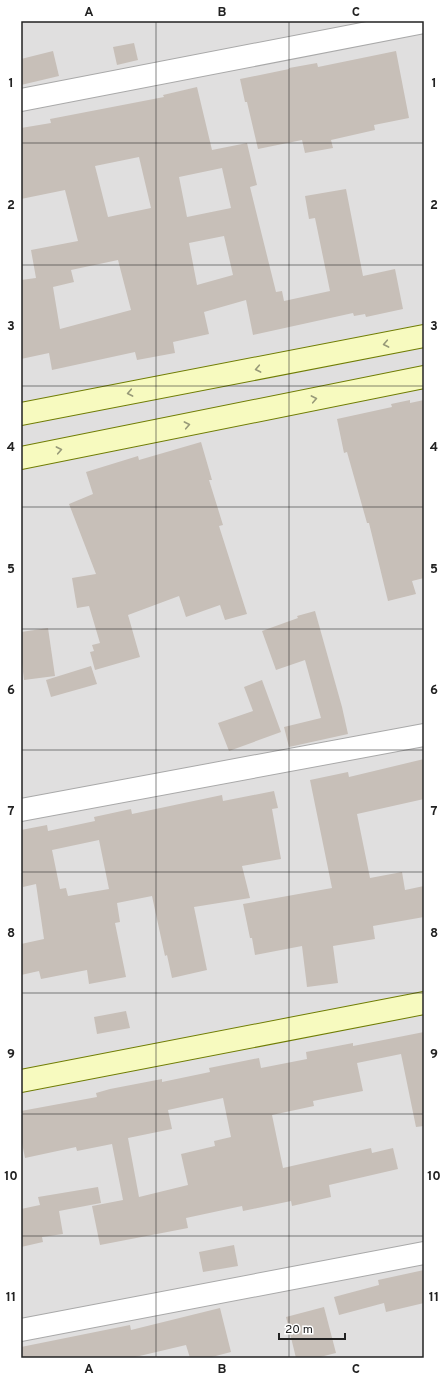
<svg xmlns="http://www.w3.org/2000/svg" width="445" height="1379" font-family="Overpass,sans-serif">
	<style>
		.residential { fill: #e0dfdf }
		.building { fill: #c7bfb8; fill-rule: evenodd }
		.lines { fill: none; stroke-linecap: round; stroke-linejoin: round }
		.street-casing { stroke: #a9a9a9; stroke-width: 24 }
		.secondary-casing { stroke: #707d05; stroke-width: 24 }
		.street { stroke: #fff; stroke-width: 22 }
		.secondary { stroke: #f7fabf; stroke-width: 22 }
		.oneway { stroke: #979978 }
		.grid { fill: none; stroke: #222; stroke-width: 1; stroke-opacity: 0.55 }
		.neatline { fill: none; stroke: #222; stroke-width: 1.5 }
		.grid-label { font-size: 13px; text-anchor: middle; font-weight: bold; fill: #222 }
	</style>
	<rect width="100%" height="100%" fill="#f2efe9"/>
	<rect class="residential" x="21" y="21" width="403" height="1337"/>
	<g class="building">
		<path d="M134,43l4,17 -21,5 -4,-18z"/>
		<path d="M53,51l6,25 -38,9v-26z"/>
		<path d="M396,51l13,67 -35,7 1,5 -44,10 2,8 -28,5 -3,-13 -44,9 -11,-47h-2l-5,-23 49,-10v-1l28,-5 1,4z"/>
		<path d="M197,87l15,63 35,-7 10,42 -7,2 26,105 6,-1 2,10 46,-10 -15,-73 -6,1 -4,-23 41,-7 17,87 32,-7 8,40 -37,8 -1,-3 -11,2 -1,-3 -100,22 -7,-35 -42,12 5,22 -36,8 2,11 -38,7 -2,-8 -83,18 -3,-17 -28,6v-79l15,-2 -5,-28 47,-9 -13,-51 -44,9v-71l30,-5 -1,-4 114,-22 -1,-2zM139,157l12,51 -43,9 -13,-51zM222,168l9,40 -44,9 -8,-40zM224,236l9,39 -36,10 -8,-42zM118,260l13,50 -71,19 -7,-42 21,-5 -3,-12z"/>
		<path d="M410,400v3l14,-3v178l-12,3 4,13 -28,7 -19,-78h-2l-20,-71 -3,1 -7,-34 55,-12 -1,-3z"/>
		<path d="M201,442l11,38h-3l14,45 -4,1 28,88 -22,6 -5,-15 -34,12 -7,-21 -51,19 12,42 -45,13 -5,-18 4,-1 -2,-6 8,-2 -11,-37 -12,2 -5,-30 24,-4 -27,-70 24,-10 -7,-22 52,-16 1,4z"/>
		<path d="M315,611l27,96 6,27 -59,13 -5,-20 37,-9 -16,-58 -29,10 -14,-39 36,-13 -1,-2z"/>
		<path d="M48,628l7,48 -31,4 -3,-26v-22z"/>
		<path d="M91,666l6,18 -46,13 -5,-17z"/>
		<path d="M262,680l19,52 -52,19 -11,-28 35,-12 -9,-24z"/>
		<path d="M424,759v40l-67,15 13,64 32,-6 3,18 19,-4v31l-51,9 2,13 -42,7 5,37 -31,4 -5,-41 -47,9 -3,-17h-2l-7,-34 89,-16 -22,-108 38,-8 1,5z"/>
		<path d="M274,791l4,17 -6,1 9,50 -39,7 8,32 -56,9 13,63 -35,8 -5,-23 -2,1 -13,-60 -35,7 3,19 -5,1 11,54 -37,7 -2,-14 -46,9 -2,-8 -18,4v-31l23,-5 -8,-55 -13,3 -2,-12v-45l26,-5 1,6 47,-10 -1,-4 37,-8 1,5 90,-19 1,6zM99,840l10,49 -41,7 -2,-8 -6,1 -8,-39z"/>
		<path d="M126,1011l4,17 -33,6 -3,-17z"/>
		<path d="M424,1032v94l-8,1 -15,-73 -44,9 6,28 -50,10 1,5 -42,9 11,53 88,-20 1,5 21,-5 5,21 -69,16 2,12 -39,9 -1,-5 -48,10 -1,-5 -56,12 2,10 -88,17 -8,-39 31,-6 -11,-56 -35,7 -1,-4 -51,11 -4,-20v-27l76,-14 -1,-4 14,-4 52,-10v3l48,-10 -1,-4 50,-10 2,10 46,-9 -1,-7 47,-9v3zM223,1098l8,39 -17,4 1,5 -34,8 7,31 -49,12 -11,-59 44,-9 -4,-19z"/>
		<path d="M98,1187l3,16 -42,8 4,23 -21,3 1,5 -22,5v-38l19,-4 -2,-8z"/>
		<path d="M234,1245l4,21 -35,6 -4,-20z"/>
		<path d="M424,1270v33l-38,9 -2,-9 -45,12 -5,-18 45,-12 -1,-5z"/>
		<path d="M324,1307l12,46 -20,5h-20l-10,-41z"/>
		<path d="M220,1308l11,44 -23,6h-18l-4,-13 -55,13h-110v-11l109,-22 1,5z"/>
	</g>
	<g class="lines">
		<g class="street-casing">
			<g id="street">
				<path d="M21,100l403,-78"/>
				<path d="M21,810l403,-75"/>
				<path d="M21,1330l403,-77"/>
			</g>
		</g>
		<g class="secondary-casing">
			<g id="secondary">
				<path d="M21,414l403,-78"/>
				<path d="M21,458l403,-81"/>
				<path d="M21,1081l403,-78"/>
			</g>
		</g>
		<use href="#street" class="street"/>
		<use href="#secondary" class="secondary"/>
	</g>
	<defs><path id="oneway-chevron" d="M-2-3.5L2.5 0L-2 3.5" fill="none" stroke-width="1.6" stroke-linecap="round" stroke-linejoin="round"/></defs>
	<g class="oneway">
		<use href="#oneway-chevron" transform="translate(386 344) rotate(169)"/>
		<use href="#oneway-chevron" transform="translate(258 369) rotate(169)"/>
		<use href="#oneway-chevron" transform="translate(130 393) rotate(169)"/>
		<use href="#oneway-chevron" transform="translate(314 399) rotate(-11)"/>
		<use href="#oneway-chevron" transform="translate(187 425) rotate(-11)"/>
		<use href="#oneway-chevron" transform="translate(59 450) rotate(-11)"/>
	</g>
	<path class="grid" d="M156,21v1337M289,21v1337M21,143h403M21,265h403M21,386h403M21,507h403M21,629h403M21,750h403M21,872h403M21,993h403M21,1114h403M21,1236h403"/>
	<rect width="445" height="1379" fill="none" stroke="#ffffff" stroke-width="44"/>
	<path d="M279 1333v6h66v-6" fill="none" stroke="#222222" stroke-width="2"/>
	<text x="285" y="1333" font-size="12" fill="#222222" stroke="#ffffff" stroke-width="3" paint-order="stroke">20 m</text>
	<rect x="22" y="22" width="401" height="1335" class="neatline"/>
	<g class="grid-label">
		<text x="89" y="16">A</text>
		<text x="222" y="16">B</text>
		<text x="356" y="16">C</text>
		<text x="11" y="87">1</text>
		<text x="434" y="87">1</text>
		<text x="11" y="209">2</text>
		<text x="434" y="209">2</text>
		<text x="11" y="330">3</text>
		<text x="434" y="330">3</text>
		<text x="11" y="451">4</text>
		<text x="434" y="451">4</text>
		<text x="11" y="573">5</text>
		<text x="434" y="573">5</text>
		<text x="11" y="694">6</text>
		<text x="434" y="694">6</text>
		<text x="11" y="815">7</text>
		<text x="434" y="815">7</text>
		<text x="11" y="937">8</text>
		<text x="434" y="937">8</text>
		<text x="11" y="1058">9</text>
		<text x="434" y="1058">9</text>
		<text x="11" y="1180">10</text>
		<text x="434" y="1180">10</text>
		<text x="11" y="1301">11</text>
		<text x="434" y="1301">11</text>
		<text x="89" y="1373">A</text>
		<text x="222" y="1373">B</text>
		<text x="356" y="1373">C</text>
	</g>
</svg>
